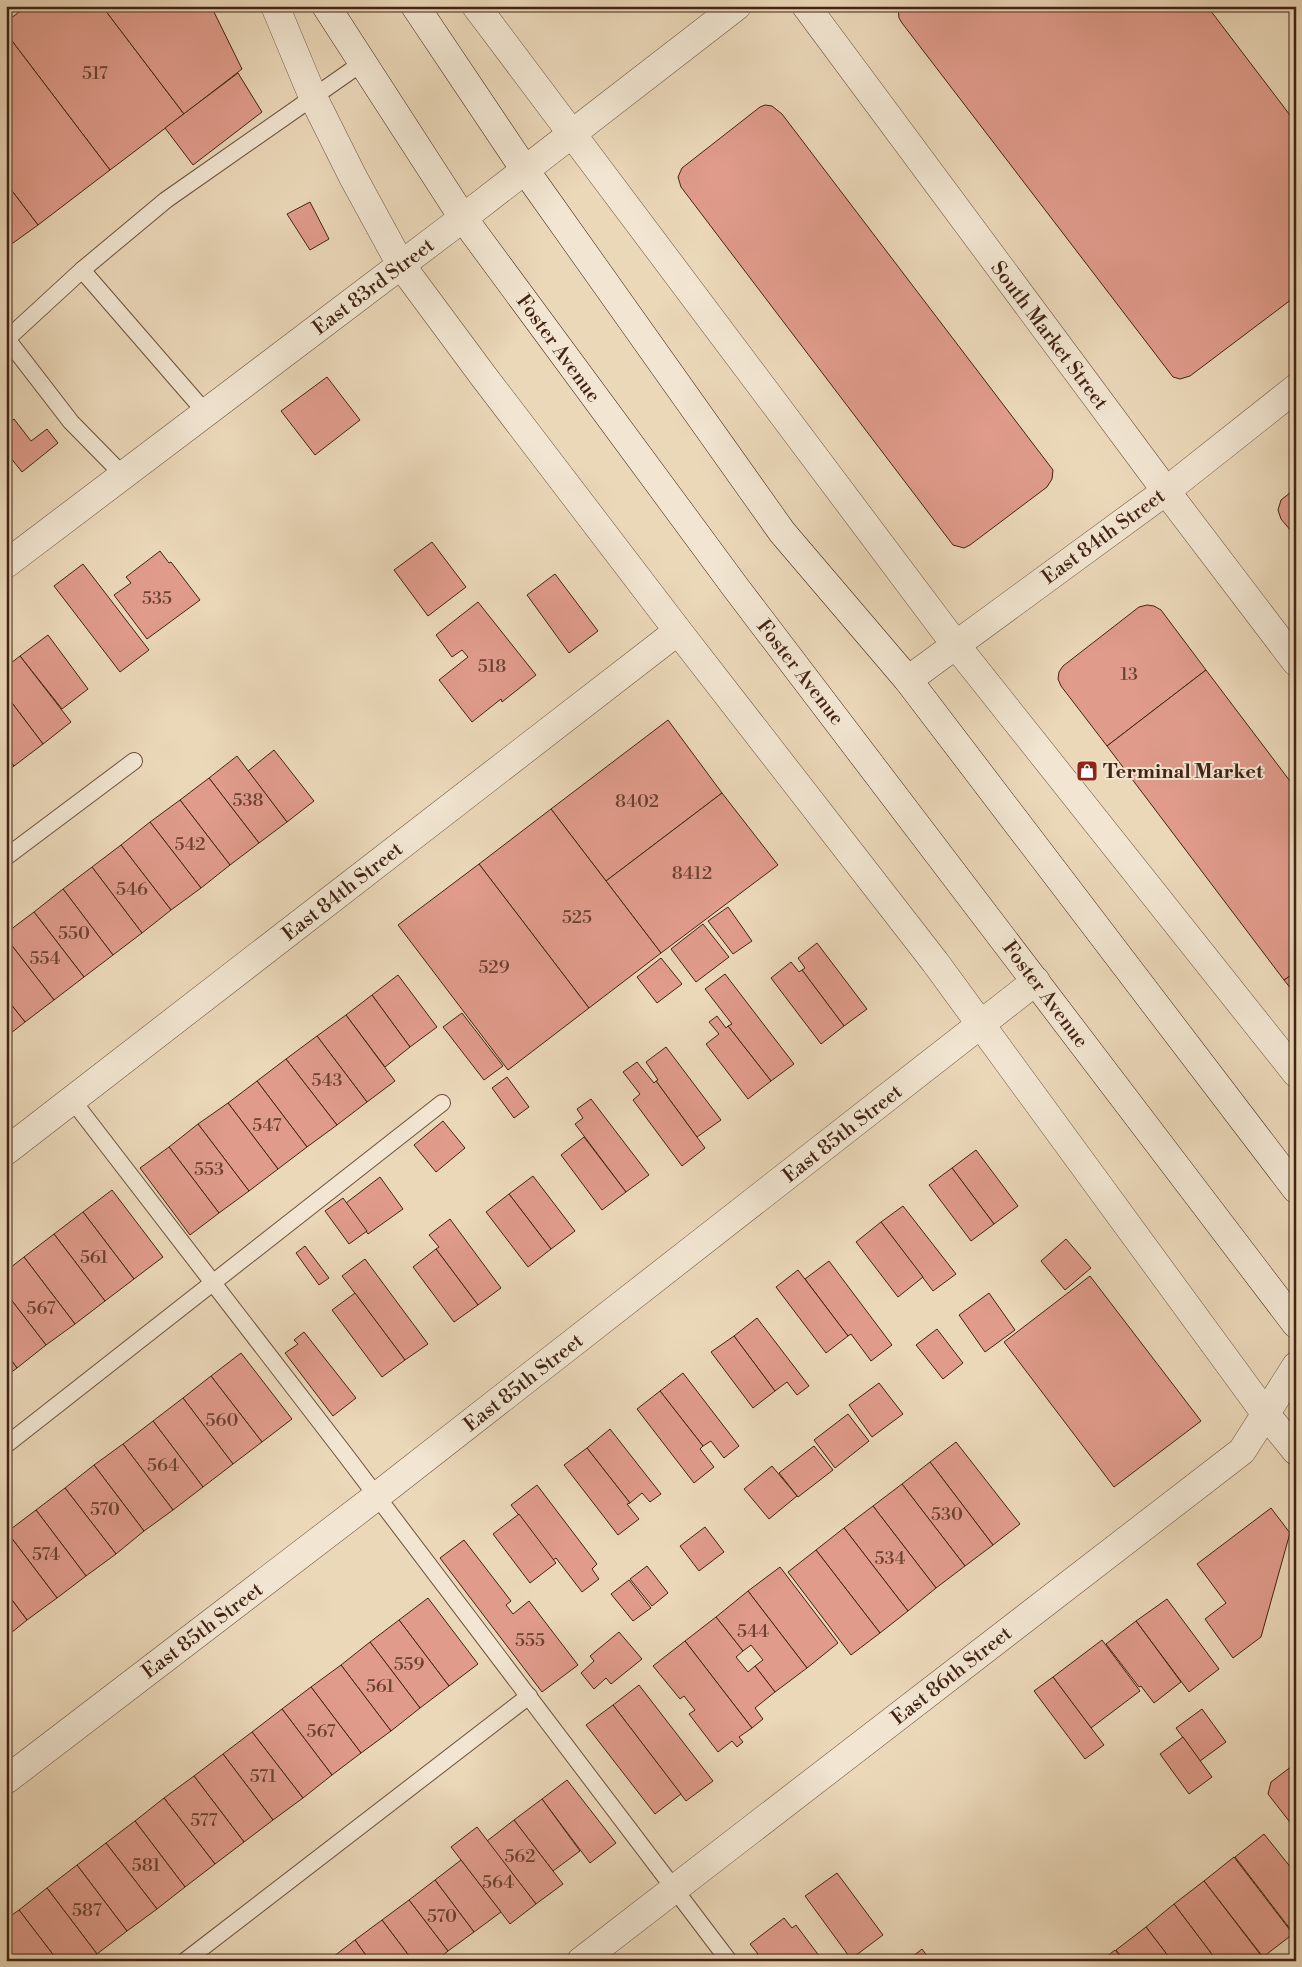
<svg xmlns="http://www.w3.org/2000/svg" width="1302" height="1967" font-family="'Libre Bodoni',serif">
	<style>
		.building { fill: #e09b8b; stroke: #422313 }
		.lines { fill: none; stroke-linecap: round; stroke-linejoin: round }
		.service-casing { stroke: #6c503c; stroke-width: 18 }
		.minor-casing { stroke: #6c503c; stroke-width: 29 }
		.secondary-casing { stroke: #422313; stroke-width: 29 }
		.service { stroke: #f2e6d2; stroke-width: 16 }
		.minor { stroke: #f2e6d2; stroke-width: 28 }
		.secondary { stroke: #f2e6d2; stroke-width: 28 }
		.labels { text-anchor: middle; stroke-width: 4; stroke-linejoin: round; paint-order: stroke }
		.number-label { font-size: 18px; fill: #6a4131 }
		.street-label { font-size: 20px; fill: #422313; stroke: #f2e6d2 }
		.poi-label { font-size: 20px; font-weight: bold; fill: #422313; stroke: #f2e6d2; text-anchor: start }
	</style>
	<rect width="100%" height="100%" fill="#ebd8b9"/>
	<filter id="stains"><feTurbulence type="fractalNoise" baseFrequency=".004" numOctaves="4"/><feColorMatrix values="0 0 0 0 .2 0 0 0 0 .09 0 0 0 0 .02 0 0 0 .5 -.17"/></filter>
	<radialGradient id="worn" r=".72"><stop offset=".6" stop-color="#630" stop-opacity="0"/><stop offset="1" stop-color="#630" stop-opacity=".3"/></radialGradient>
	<g class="building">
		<path d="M27,6h75l82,108 -74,56 -104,-137v-11z"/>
		<path d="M102,6h109l31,63 -58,45z"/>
		<path d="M898,6h309l89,117v173l-106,80 -10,3 -7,-2 -271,-354 -3,-5z"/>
		<path d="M6,33l104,137 -72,55 -32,-42z"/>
		<path d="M238,73l24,39 -69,53 -28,-37z"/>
		<path d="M765,105l7,1 10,8 271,356 -1,9 -5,8 -77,58 -6,3 -11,-3 -272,-358 -3,-10 4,-9 78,-61z"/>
		<path d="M6,183l32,42 -32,23z"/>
		<path d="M310,202l19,37 -19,11 -23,-36z"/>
		<path d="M327,377l33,43 -45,35 -34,-44z"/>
		<path d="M14,419l17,22 16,-12 11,14 -36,29 -16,-20v-27z"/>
		<path d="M1296,488v49l-15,-18 -3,-9 3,-10z"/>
		<path d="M432,542l34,45 -38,29 -34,-46z"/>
		<path d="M160,551l9,12 2,-1 29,38 -53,39 -33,-44 17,-12 -5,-6z"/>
		<path d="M83,564l66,86 -29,22 -66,-86z"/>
		<path d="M555,574l43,57 -29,22 -42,-58z"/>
		<path d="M478,602l58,73 -34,27 -1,-3 -29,23 -33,-42 29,-23 -6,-7 -10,7 -16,-22z"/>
		<path d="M1147,605l7,1 7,4 45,60 -99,76 -46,-60 -3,-7 1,-7 4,-6 76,-59z"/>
		<path d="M48,635l40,54 -26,20 -42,-53z"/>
		<path d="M20,656l51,66 -28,22 -37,-49v-28z"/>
		<path d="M1206,670l90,119v183l-12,8 -177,-234z"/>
		<path d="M6,695l37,49 -29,22 -8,-10z"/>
		<path d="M668,720l54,73 -116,88 -55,-72z"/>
		<path d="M274,750l40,51 -27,21 -39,-51z"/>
		<path d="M6,756l8,10 -8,6z"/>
		<path d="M237,756l50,66 -28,21 -50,-65z"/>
		<path d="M209,778l50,65 -29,22 -50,-65z"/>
		<path d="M722,793l56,72 -117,88 -55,-72z"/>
		<path d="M180,800l50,65 -29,23 -51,-66z"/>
		<path d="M551,809l110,144 -72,55 -110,-144z"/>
		<path d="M150,822l51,66 -30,22 -50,-65z"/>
		<path d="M121,845l50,65 -29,23 -50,-66z"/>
		<path d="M479,864l110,144 -81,62 -110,-145z"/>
		<path d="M92,867l50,66 -29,22 -50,-66z"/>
		<path d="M63,889l50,66 -29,22 -50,-65z"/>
		<path d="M728,907l24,34 -19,13 -25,-33z"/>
		<path d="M34,912l50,65 -30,23 -48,-62v-5z"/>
		<path d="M703,924l26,33 -33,25 -25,-33z"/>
		<path d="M6,938l48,62 -29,22 -19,-24z"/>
		<path d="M817,943l50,66 -23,17 -42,-56 3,-2 -7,-10z"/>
		<path d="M661,958l21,26 -25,19 -20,-26z"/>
		<path d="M791,962l8,10 3,-2 42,56 -23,18 -50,-66z"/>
		<path d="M1296,972v23l-12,-15z"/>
		<path d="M725,974l69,90 -23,17 -43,-55 4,-2 -27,-35z"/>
		<path d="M398,975l39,52 -27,20 -38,-52z"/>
		<path d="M372,995l38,52 -25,20 -39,-52z"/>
		<path d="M6,998l19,24 -19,15z"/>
		<path d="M462,1013l41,53 -19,14 -41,-53z"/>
		<path d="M346,1015l49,66 -28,21 -50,-66z"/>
		<path d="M717,1016l9,12 2,-2 43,55 -23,18 -42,-55 13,-10 -10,-12z"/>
		<path d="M317,1036l50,66 -30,23 -51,-66z"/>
		<path d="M666,1047l55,73 -24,17 -41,-56 2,-1 -12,-18z"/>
		<path d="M286,1059l51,66 -30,22 -50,-66z"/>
		<path d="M637,1062l17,21 2,-2 49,67 -23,18 -49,-66 7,-6 -17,-22z"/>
		<path d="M507,1077l22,30 -15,11 -22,-30z"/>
		<path d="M257,1081l50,66 -29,22 -50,-66z"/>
		<path d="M591,1099l58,76 -23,17 -51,-68 8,-6 -6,-9z"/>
		<path d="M228,1103l50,66 -29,22 -51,-67z"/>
		<path d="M443,1121l22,27 -29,24 -22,-27z"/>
		<path d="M198,1124l51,67 -30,22 -50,-66z"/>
		<path d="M584,1137l42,55 -24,18 -41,-55z"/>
		<path d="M169,1147l50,66 -29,22 -50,-67z"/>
		<path d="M976,1150l42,56 -24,18 -42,-56z"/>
		<path d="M952,1168l42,56 -23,17 -42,-56z"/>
		<path d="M533,1176l42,55 -24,18 -42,-55z"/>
		<path d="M380,1177l23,32 -35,25 -22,-31z"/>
		<path d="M112,1190l51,67 -29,22 -51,-67z"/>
		<path d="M509,1194l42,55 -23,18 -42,-55z"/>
		<path d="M343,1198l24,33 -18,13 -24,-33z"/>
		<path d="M903,1206l53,68 -23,17 -52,-69z"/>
		<path d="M83,1212l51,67 -29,22 -51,-67z"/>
		<path d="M450,1219l51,69 -23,17 -42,-56 3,-2 -10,-12z"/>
		<path d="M881,1222l42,55 -25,20 -42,-55z"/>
		<path d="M54,1234l51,67 -30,23 -51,-67z"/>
		<path d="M1066,1239l25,29 -26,22 -24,-29z"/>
		<path d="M305,1246l24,32 -10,7 -23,-32z"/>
		<path d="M436,1249l42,56 -24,17 -41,-55z"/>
		<path d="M24,1257l51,67 -29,21 -40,-52v-22z"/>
		<path d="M365,1259l63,85 -23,16 -63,-84z"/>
		<path d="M829,1261l63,84 -21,16 -20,-27 -3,2 -43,-57z"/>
		<path d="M798,1270l50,66 -22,17 -50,-66z"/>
		<path d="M1090,1276l111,145 -87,66 -110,-145z"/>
		<path d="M6,1293l40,52 -29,23 -11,-15z"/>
		<path d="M355,1293l50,67 -23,17 -50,-67z"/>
		<path d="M989,1293l26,37 -30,22 -26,-37z"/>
		<path d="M757,1318l52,68 -12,9 -10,-13 -12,9 -41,-55z"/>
		<path d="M937,1329l26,34 -20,16 -27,-34z"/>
		<path d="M304,1332l52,66 -23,18 -48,-63 13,-9 -4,-4z"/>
		<path d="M734,1336l41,55 -22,17 -42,-56z"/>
		<path d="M6,1353l11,15 -11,8z"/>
		<path d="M241,1353l51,66 -30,23 -51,-66z"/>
		<path d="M683,1373l56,73 -15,12 -13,-17 -8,5 -43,-55z"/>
		<path d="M211,1376l51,66 -29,22 -50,-66z"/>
		<path d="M879,1383l24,31 -31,23 -23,-32z"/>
		<path d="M660,1391l43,55 -3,3 14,18 -20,16 -57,-74z"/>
		<path d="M183,1398l50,66 -30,23 -50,-66z"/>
		<path d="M848,1414l21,27 -34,27 -21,-28z"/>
		<path d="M153,1421l50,66 -30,23 -50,-66z"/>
		<path d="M610,1429l51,65 -11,8 -8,-9 -12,10 -43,-55z"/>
		<path d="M956,1442l64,82 -27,21 -63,-83z"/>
		<path d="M123,1444l50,66 -29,21 -50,-66z"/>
		<path d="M814,1446l19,24 -35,27 -19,-24z"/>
		<path d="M587,1448l43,55 -3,1 12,15 -21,16 -54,-70z"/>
		<path d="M930,1462l63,83 -28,21 -63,-82z"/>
		<path d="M94,1465l50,66 -28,23 -51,-66z"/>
		<path d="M772,1466l25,30 -28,23 -25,-30z"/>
		<path d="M902,1484l63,82 -29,22 -63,-82z"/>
		<path d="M537,1485l60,79 -5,5 7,10 -17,13 -26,-34 -3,2 -42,-55z"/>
		<path d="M65,1488l51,66 -30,22 -50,-66z"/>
		<path d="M873,1506l63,82 -28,23 -64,-83z"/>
		<path d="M1271,1508l19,25 -29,104 -28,21 -28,-39 21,-16 -29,-39z"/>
		<path d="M36,1510l50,66 -29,22 -50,-66z"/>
		<path d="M519,1514l37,49 -26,20 -37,-49z"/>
		<path d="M705,1527l19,25 -25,19 -19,-25z"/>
		<path d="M844,1528l64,83 -28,22 -64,-83z"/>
		<path d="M7,1532l50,66 -30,22 -21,-28z"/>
		<path d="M464,1540l47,61 -5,4 7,9 16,-13 49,64 -36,27 -102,-134z"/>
		<path d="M816,1550l64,83 -29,22 -63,-83z"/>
		<path d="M647,1566l21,27 -16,13 -22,-27z"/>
		<path d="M780,1567l58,76 -31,25 -59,-77z"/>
		<path d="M629,1580l22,28 -18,13 -22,-27z"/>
		<path d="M748,1591l59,77 -32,24 -20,-26 8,-6 -12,-15 -8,6 -27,-34z"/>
		<path d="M6,1592l21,28 -21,17z"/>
		<path d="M428,1598l50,66 -29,22 -50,-66z"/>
		<path d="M1167,1599l52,70 -30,23 -53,-71z"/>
		<path d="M716,1617l27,34 -7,6 12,15 7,-6 20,26 -20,16 8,11 -11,9 -67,-87z"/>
		<path d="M399,1620l50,66 -29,22 -50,-66z"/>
		<path d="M1136,1621l45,61 -27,21 -13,-17 -2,1 -33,-43z"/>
		<path d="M619,1632l23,27 -31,25 -5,-6 -12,11 -13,-16 13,-12 -4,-5z"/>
		<path d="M1102,1640l38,51 -49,37 -38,-51z"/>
		<path d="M685,1641l67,87 -13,9 4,5 -6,5 -5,-6 -14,11 -29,-38 6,-4 -11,-14 -4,3 -27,-33z"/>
		<path d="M370,1642l50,66 -29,23 -50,-66z"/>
		<path d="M341,1665l50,66 -30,22 -50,-66z"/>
		<path d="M1053,1677l51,68 -19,14 -51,-68z"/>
		<path d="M639,1685l74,96 -27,20 -73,-96z"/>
		<path d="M311,1687l50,66 -29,22 -50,-66z"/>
		<path d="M613,1705l68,89 -26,20 -69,-89z"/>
		<path d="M282,1709l50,66 -29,23 -51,-66z"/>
		<path d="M1202,1709l24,33 -26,19 -24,-33z"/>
		<path d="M252,1732l51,66 -30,22 -50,-66z"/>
		<path d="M1183,1737l29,40 -23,17 -29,-40z"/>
		<path d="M223,1754l50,66 -29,22 -50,-66z"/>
		<path d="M1296,1763v67l-28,-36 3,-12z"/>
		<path d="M194,1776l50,66 -29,22 -51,-66z"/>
		<path d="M567,1780l49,63 -26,20 -48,-64z"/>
		<path d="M164,1798l51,66 -30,23 -50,-66z"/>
		<path d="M542,1799l38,52 -27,20 -39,-51z"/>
		<path d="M514,1820l49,64 -27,20 -49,-63z"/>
		<path d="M135,1821l50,66 -28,22 -51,-66z"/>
		<path d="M477,1827l59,77 -26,20 -59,-77z"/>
		<path d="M1264,1834l32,40v59l-2,1 -59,-77z"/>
		<path d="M106,1843l51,66 -30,22 -50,-66z"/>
		<path d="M1234,1857l59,77 -30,23 -59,-76z"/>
		<path d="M461,1860l40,52 -27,20 -39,-52z"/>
		<path d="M77,1865l50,66 -30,23 -50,-66z"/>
		<path d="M837,1873l46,62 -32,24 -46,-63z"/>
		<path d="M435,1880l39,52 -26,19 -39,-51z"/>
		<path d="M1204,1881l59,77 -4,3h-42l-43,-57z"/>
		<path d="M47,1888l50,66 -8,7h-31l-39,-51z"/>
		<path d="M409,1900l39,51 -12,10h-23l-31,-41z"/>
		<path d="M1174,1904l43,57h-45l-26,-34z"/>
		<path d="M19,1910l39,51h-47l-5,-6v-36z"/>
		<path d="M784,1918l8,10 4,-3 27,36h-66l-3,-4 4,-3 -8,-10z"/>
		<path d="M382,1920l31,41h-43l-15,-21z"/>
		<path d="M1146,1927l26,34h-47l-9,-11z"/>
		<path d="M355,1940l15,21h-40l-1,-1z"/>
		<path d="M922,1949l9,12h-24z"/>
		<path d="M1115,1950l9,11h-23z"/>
	</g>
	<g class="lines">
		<g class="service-casing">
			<g id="service">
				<path d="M82,270l-75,69 64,83 52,53"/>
				<path d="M206,413l-124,-143 84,-70 196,-137"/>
				<path d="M6,857l128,-96"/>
				<path d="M73,1101l271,352 385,508"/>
				<path d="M6,1445l436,-342"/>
				<path d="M185,1961l344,-265"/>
			</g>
		</g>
		<g class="minor-casing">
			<g id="minor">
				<path d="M275,6l38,91 40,80 48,88 83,112 194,254 257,331 330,451 31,38"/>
				<path d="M476,6l479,638 341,429"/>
				<path d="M806,6l360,485 130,171"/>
				<path d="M6,564l457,-346 274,-212"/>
				<path d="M908,680l258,-189 130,-103"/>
				<path d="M6,1151l672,-520"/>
				<path d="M6,1780l371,-284 659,-515"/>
				<path d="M581,1961l661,-510 54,-85"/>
			</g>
		</g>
		<g class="secondary-casing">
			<g id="secondary">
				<path d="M326,6l137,212 273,370 560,736"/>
				<path d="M415,6l110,164 257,362 126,148 388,509"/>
			</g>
		</g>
		<use href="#service" class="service"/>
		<use href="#minor" class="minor"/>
		<use href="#secondary" class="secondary"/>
	</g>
	<defs>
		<g id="shop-square" transform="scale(1.125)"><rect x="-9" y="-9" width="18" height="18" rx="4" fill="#8f2418" stroke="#f2e6d2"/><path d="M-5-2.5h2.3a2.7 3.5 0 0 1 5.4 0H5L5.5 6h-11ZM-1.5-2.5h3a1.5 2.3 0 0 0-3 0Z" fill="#fff"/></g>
	</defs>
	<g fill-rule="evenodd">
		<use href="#shop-square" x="1087" y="771"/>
	</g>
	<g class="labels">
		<g class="number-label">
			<text x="95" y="79">517</text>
			<text x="157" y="604">535</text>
			<text x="492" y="672">518</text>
			<text x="1129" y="680">13</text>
			<text x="248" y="806">538</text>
			<text x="637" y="807">8402</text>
			<text x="190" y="850">542</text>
			<text x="692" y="879">8412</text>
			<text x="132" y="895">546</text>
			<text x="577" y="923">525</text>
			<text x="74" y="939">550</text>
			<text x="45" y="964">554</text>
			<text x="494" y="973">529</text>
			<text x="327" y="1086">543</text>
			<text x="267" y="1131">547</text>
			<text x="209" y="1175">553</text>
			<text x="94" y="1263">561</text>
			<text x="41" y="1314">567</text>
			<text x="222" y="1426">560</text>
			<text x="163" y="1471">564</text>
			<text x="105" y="1515">570</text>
			<text x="947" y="1520">530</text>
			<text x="46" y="1560">574</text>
			<text x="890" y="1564">534</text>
			<text x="753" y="1637">544</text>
			<text x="530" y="1646">555</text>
			<text x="409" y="1670">559</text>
			<text x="380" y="1692">561</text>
			<text x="321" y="1737">567</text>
			<text x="263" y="1782">571</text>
			<text x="204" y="1826">577</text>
			<text x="520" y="1862">562</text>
			<text x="146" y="1871">581</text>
			<text x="498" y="1888">564</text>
			<text x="87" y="1916">587</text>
			<text x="442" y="1922">570</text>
		</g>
		<g class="street-label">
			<text transform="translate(373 286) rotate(-37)" y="7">East 83rd Street</text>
			<text transform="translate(1050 335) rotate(53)" y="7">South Market Street</text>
			<text transform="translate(559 348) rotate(54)" y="7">Foster Avenue</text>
			<text transform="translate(1103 536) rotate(-36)" y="7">East 84th Street</text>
			<text transform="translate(801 672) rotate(52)" y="7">Foster Avenue</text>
			<text transform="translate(342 891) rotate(-38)" y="7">East 84th Street</text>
			<text transform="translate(1046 994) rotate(53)" y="7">Foster Avenue</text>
			<text transform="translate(842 1133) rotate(-38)" y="7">East 85th Street</text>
			<text transform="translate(523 1382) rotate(-38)" y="7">East 85th Street</text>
			<text transform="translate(202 1630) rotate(-37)" y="7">East 85th Street</text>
			<text transform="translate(951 1675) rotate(-38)" y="7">East 86th Street</text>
		</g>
		<g class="poi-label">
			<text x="1103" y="778">Terminal Market</text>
		</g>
	</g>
	<rect width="1302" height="1967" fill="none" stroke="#ebd8b9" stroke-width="25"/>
	<rect x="8" y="8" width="1287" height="1952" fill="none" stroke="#422313" stroke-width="2.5"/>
	<rect x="12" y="12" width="1277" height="1942" fill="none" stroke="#422313"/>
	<rect width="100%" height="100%" filter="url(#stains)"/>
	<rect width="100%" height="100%" fill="url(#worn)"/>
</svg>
